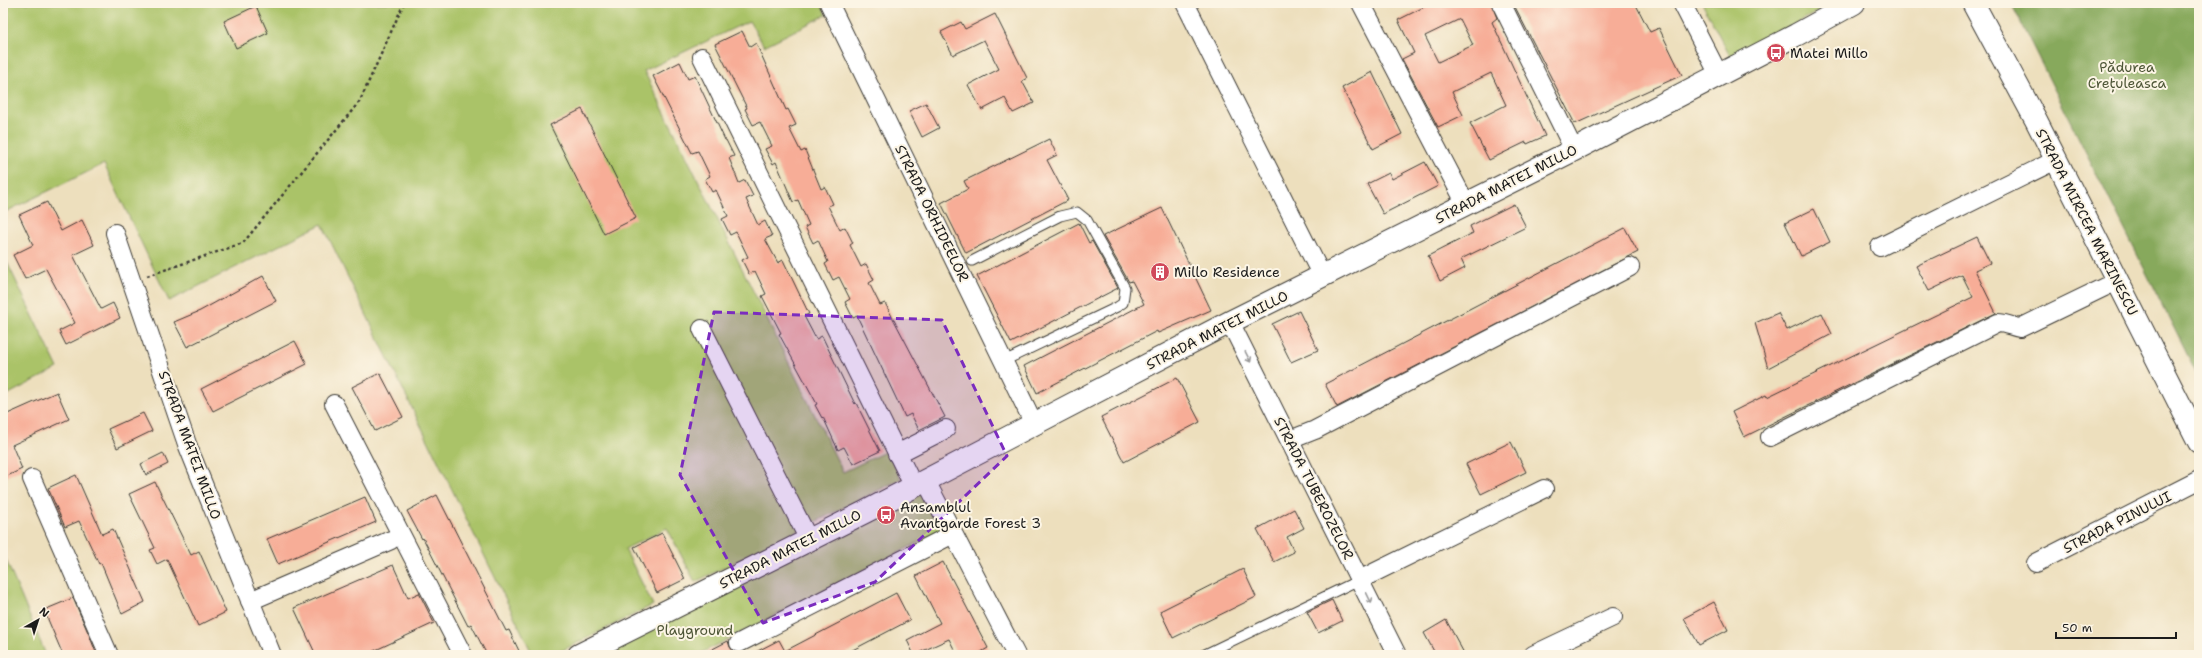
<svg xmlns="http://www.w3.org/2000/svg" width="2202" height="658" font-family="'Shantell Sans',sans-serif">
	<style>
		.green { fill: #aac368; stroke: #637042 }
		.forest { fill: #87a95c; stroke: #52623c }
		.building { fill: #f7ad97; fill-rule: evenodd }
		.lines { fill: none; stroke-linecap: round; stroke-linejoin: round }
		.lane-casing { stroke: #3b3934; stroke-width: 11 }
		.street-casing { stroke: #3b3934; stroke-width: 20 }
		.secondary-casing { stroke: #3b3934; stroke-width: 24 }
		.path { stroke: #3b3934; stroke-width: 2.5; stroke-dasharray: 3 3; stroke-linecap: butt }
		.lane { stroke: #fff; stroke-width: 9 }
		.street { stroke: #fff; stroke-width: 18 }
		.secondary { stroke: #fff; stroke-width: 22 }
		.oneway { stroke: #999 }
		.marked { fill: #7b2cbf; fill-opacity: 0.2; stroke: #7b2cbf; stroke-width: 3; stroke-dasharray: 8 5; stroke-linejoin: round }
		.labels { text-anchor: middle; stroke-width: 4; stroke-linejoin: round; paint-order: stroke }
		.poi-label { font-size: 14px; fill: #1c1c1c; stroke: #fcf5e5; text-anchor: start }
		.park-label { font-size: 14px; fill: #4e5637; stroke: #fcf5e5 }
		.street-label { font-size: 14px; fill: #1c1c1c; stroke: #fcf5e5 }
	</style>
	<rect width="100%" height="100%" fill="#fcf5e5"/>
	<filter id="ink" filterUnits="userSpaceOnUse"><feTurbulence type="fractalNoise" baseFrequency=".025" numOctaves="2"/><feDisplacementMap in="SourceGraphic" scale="8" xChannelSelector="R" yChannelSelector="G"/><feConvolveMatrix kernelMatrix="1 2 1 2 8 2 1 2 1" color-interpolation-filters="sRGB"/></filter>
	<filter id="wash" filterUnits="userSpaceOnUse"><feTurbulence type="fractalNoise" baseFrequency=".012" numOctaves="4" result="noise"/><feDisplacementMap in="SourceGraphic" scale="16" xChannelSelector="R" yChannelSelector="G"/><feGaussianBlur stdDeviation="0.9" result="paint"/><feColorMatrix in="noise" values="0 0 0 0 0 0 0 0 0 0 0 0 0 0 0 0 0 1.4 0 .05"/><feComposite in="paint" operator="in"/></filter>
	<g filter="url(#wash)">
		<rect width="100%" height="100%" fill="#eddfbd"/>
		<g class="green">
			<path d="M3,3h818l5,12 -62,31 -15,-25 -105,50 199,401 44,-21 14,28 -206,103 -28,-54 -42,21 28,56 -100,50h-20l-211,-431 -153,77 -65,-137 -101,49z"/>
			<path d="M1702,3h132l-103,55z"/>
			<path d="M3,254l55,114 -55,29z"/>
			<path d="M919,492l22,39 -244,124h-103z"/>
			<path d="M3,553l43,102h-43z"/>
		</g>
		<path class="forest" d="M2011,3h188v375z"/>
		<g id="blocks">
			<g class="building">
				<path d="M1432,3h59l6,15 -5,4 53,114 -18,8 -1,-2 -37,18 -19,-37 36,-18 -15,-32 -39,19 11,23 -25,12 -36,-68 12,-6 -16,-33zM1460,19l13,26 -35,17 -13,-26z"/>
				<path d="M1513,3h122l15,29 9,-4 23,47 -107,49z"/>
				<path d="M256,6l12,27 -32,15 -12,-27z"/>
				<path d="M995,14l32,64 -5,3 12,22 -21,10 -8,-15 -23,12 -14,-25 31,-16 -15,-29 -31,15 -12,-23 20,-10 4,7z"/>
				<path d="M742,31l8,16 6,-4 30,67 2,-1 8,16 -7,3 12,24 4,-2 16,39 4,-2 8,17 -5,2 12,24 5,-3 8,16 -3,2 11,22 5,-3 8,16 -5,3 11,22 5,-2 60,114 -26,13 -8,-16 -6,3 -48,-101 -4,2 -8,-16 5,-3 -11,-22 -6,3 -8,-16 3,-2 -10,-22 -5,3 -8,-16 4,-2 -11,-25 -5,2 -17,-40 -3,2 -8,-15 7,-3 -12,-24 -7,3 -8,-16 2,-1 -32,-64z"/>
				<path d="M680,62l8,17 7,-3 30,64h1l8,16 -5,2 10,25 6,-3 8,16 -7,3 12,26 7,-4 7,15 -7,3 13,24 5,-3 26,54 -5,2 12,23 6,-3 33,68 1,-1 24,48 -27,13 -9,-17 -6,3 -15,-33 -1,1 -7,-13 2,-1 -38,-70 2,-1 -19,-37 4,-2 -11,-23 -6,3 -7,-14 6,-3 -12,-25 -6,3 -8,-16 6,-3 -12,-26 -4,2 -7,-13 5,-3 -12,-25 -6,2 -39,-77z"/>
				<path d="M1372,72l30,62 -29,15 -31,-61z"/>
				<path d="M926,103l13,25 -17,9 -13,-26z"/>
				<path d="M582,109l54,109 -32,16 -54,-109z"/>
				<path d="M1049,139l8,16 -10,5 21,40 -102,53 -25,-50 27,-14 -4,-8z"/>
				<path d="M1425,162l13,24 -55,28 -16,-30 22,-11 3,6z"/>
				<path d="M47,202l14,29 21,-11 12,25 -21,10 28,54 12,-6 7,15 -54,27 -7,-14 16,-8 -29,-54 -21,10 -12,-24 20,-10 -14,-30z"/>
				<path d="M1514,204l12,23 -65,32 4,9 -25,13 -12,-25 45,-23 -3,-7z"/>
				<path d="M1162,208l49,102 -53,23 -1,-2 -120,62 -13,-27 120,-62 -12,-23 -3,1 -26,-46z"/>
				<path d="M1814,209l16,33 -29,14 -16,-33z"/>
				<path d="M1079,223l10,20 3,-2 26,47 -107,55 -34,-67z"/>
				<path d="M1625,228l13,24 -301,155 -12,-23z"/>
				<path d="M1977,237l13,26 -15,7 21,43 -252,124 -12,-25 34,-17 1,2 206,-100 -11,-22 -33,16 -13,-25z"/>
				<path d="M263,276l13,25 -89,46 -13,-25 26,-11z"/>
				<path d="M1299,311l19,39 -27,12 -19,-38z"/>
				<path d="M1778,313l9,17 35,-17 10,21 -64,34 -13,-45z"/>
				<path d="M295,341l12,23 -94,47 -12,-22z"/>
				<path d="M380,373l23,44 -28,14 -23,-44z"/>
				<path d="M1177,378l23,44 -76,40 -23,-45z"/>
				<path d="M57,392l12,27 -57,26 10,24 -19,9v-62z"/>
				<path d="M143,413l9,18 -35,17 -9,-19z"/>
				<path d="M1511,442l15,30 -45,22 -15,-30z"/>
				<path d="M163,453l5,11 -22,11 -5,-11z"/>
				<path d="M76,475l26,59 11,-5 32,73 -23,12 -21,-51 -2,1 -20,-43 -14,6 -17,-39z"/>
				<path d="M155,482l36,73 8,-4 27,61 -28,14 -31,-67 -10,5 -7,-14 5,-2 -26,-54z"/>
				<path d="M437,495l69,136 3,-1 12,25h-34l-16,-31 -3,2 -45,-88 -1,1 -15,-28z"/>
				<path d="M365,497l11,25 -98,42 -11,-25z"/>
				<path d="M1294,509l10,19 -17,9 7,15 -20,10 -17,-33z"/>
				<path d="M662,533l23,46 -28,14 -23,-46z"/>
				<path d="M943,562l45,86 -12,7h-19l-8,-16 -35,16 -7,-15 33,-17 -24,-47z"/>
				<path d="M393,565l15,33 11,-5 15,30 -69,32h-49l-22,-47z"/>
				<path d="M1243,569l13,28 -83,41 -13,-27z"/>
				<path d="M896,593l14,27 -67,35h-93l29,-15 6,11z"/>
				<path d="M73,598l17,39 7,18h-34l-19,-45z"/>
				<path d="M1332,600l10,21 -24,12 -11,-21z"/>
				<path d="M1714,602l14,28 -29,15 -15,-27z"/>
				<path d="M1446,620l19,35h-29l-12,-22z"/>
				<path d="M728,641l2,6 6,8h-35z"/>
			</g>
		</g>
	</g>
	<g filter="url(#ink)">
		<use href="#blocks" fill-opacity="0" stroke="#3b3934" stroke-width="1"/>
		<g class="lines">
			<g class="lane-casing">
				<g id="lane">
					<path d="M972,261l88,-45 17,-4 10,8 38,68 -2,15 -6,4 -113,54"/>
					<path d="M1203,655l156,-75"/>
				</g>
			</g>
			<g class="street-casing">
				<g id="street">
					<path d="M829,3l205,421"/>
					<path d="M1185,3l137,273"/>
					<path d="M1361,3l105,201"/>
					<path d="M1501,3l73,147"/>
					<path d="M1682,3l37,72"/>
					<path d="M702,57l212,430"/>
					<path d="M115,233l72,211 85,211"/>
					<path d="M1880,247l176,-87"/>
					<path d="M1230,322l167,333"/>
					<path d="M702,329l107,211"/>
					<path d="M334,404l129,251"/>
					<path d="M1770,437l228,-114c8,0 14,4 22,5l97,-47"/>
					<path d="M1290,440l25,-10 315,-163"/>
					<path d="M897,454l49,-25"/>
					<path d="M32,479l77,176"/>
					<path d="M926,481l90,174"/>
					<path d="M2036,563l163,-83"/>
					<path d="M1359,580l185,-91"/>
					<path d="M250,601l141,-61"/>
					<path d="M739,643l214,-109"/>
					<path d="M1533,655l80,-38"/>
				</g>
			</g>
			<g class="secondary-casing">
				<g id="secondary">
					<path d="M1973,3l63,117 163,322"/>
					<path d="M579,655l286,-143 365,-190 344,-172 222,-115 58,-32"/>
				</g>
			</g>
			<path class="path" d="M147,276l96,-33 117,-142 44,-98"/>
			<use href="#lane" class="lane"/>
			<use href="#street" class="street"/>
			<use href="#secondary" class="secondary"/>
		</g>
		<defs><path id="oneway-shaft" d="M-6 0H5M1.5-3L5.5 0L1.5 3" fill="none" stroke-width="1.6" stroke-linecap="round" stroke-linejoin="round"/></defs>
		<g class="oneway">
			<use href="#oneway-shaft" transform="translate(1248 357) rotate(63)"/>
			<use href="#oneway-shaft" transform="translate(1369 598) rotate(64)"/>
		</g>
	</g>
	<path class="marked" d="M714,312l228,8 65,136 -132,126 -112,41 -83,-148z"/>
	<defs>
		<g id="bus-disc" transform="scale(1)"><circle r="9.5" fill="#d1495b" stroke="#fcf5e5"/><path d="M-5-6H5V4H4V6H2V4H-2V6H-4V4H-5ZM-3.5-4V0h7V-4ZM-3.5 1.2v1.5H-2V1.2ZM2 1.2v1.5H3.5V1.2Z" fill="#fff"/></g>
		<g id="building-disc" transform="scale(1)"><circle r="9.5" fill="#d1495b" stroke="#fcf5e5"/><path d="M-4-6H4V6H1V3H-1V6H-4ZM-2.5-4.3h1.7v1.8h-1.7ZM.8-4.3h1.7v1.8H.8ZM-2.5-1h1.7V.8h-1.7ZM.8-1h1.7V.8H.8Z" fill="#fff"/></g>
	</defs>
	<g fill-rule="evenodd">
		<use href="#bus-disc" x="1776" y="53"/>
		<use href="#building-disc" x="1160" y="272"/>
		<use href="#bus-disc" x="886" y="515"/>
	</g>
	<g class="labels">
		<g class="poi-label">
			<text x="1790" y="58">Matei Millo</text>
			<text x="1174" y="277">Millo Residence</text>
			<text x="900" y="512">Ansamblul<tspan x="900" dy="16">Avantgarde Forest 3</tspan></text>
		</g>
		<g class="park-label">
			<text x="2127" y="72">Pădurea<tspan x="2127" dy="16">Crețuleasca</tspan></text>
			<text x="695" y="635">Playground</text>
		</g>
		<g class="street-label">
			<text transform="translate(1506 184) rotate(-27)" y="5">STRADA MATEI MILLO</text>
			<text transform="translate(932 213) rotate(64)" y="5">STRADA ORHIDEELOR</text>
			<text transform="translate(2087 222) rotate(63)" y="5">STRADA MIRCEA MARINESCU</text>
			<text transform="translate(1217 330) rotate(-27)" y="5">STRADA MATEI MILLO</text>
			<text transform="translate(190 445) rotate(70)" y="5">STRADA MATEI MILLO</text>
			<text transform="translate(1314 488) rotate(63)" y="5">STRADA TUBEROZELOR</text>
			<text transform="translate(2117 522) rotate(-27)" y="5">STRADA PINULUI</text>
			<text transform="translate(790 549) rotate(-27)" y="5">STRADA MATEI MILLO</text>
		</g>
	</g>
	<rect width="2202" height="658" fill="none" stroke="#fcf5e5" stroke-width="16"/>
	<g transform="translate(38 620) rotate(39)" stroke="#fcf5e5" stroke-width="3" paint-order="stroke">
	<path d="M0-3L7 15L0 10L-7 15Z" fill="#1c1c1c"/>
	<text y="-6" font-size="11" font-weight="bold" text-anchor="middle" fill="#1c1c1c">N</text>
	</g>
	<path d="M2056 632v6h120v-6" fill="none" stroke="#1c1c1c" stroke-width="2"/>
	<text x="2062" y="632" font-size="12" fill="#1c1c1c" stroke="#fcf5e5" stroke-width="3" paint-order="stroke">50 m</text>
</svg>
